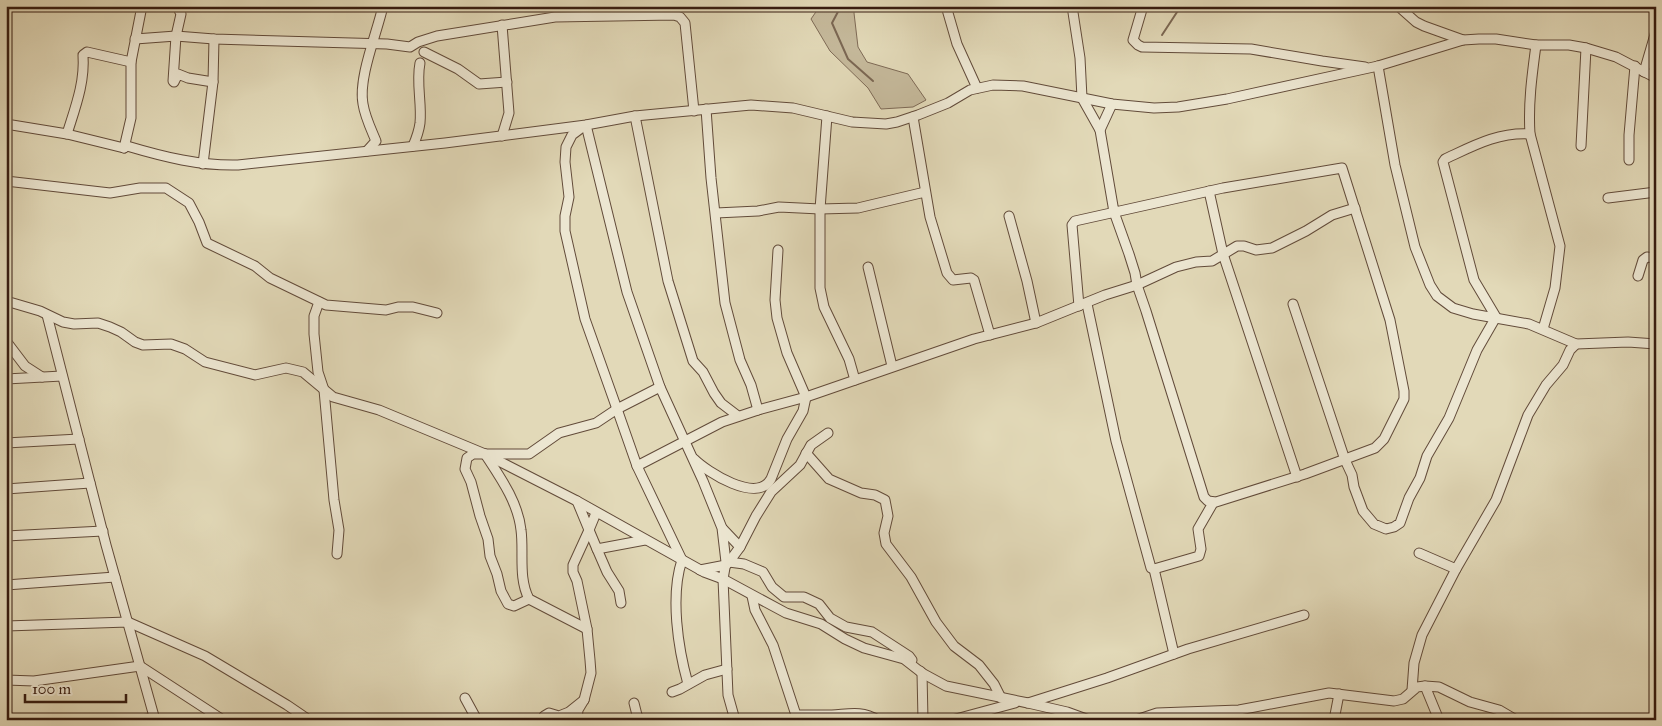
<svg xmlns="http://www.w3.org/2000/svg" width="1662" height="726" font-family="'IM FELL Great Primer',serif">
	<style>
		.green { fill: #c5b99b; stroke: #7e6a56 }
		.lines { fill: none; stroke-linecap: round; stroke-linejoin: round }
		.stream { stroke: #7b6753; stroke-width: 2 }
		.minor-casing { stroke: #624b3a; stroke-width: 11 }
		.minor { stroke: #ece6d1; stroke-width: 9 }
	</style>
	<rect width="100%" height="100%" fill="#e2d9b8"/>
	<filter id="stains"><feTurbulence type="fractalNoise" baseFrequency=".004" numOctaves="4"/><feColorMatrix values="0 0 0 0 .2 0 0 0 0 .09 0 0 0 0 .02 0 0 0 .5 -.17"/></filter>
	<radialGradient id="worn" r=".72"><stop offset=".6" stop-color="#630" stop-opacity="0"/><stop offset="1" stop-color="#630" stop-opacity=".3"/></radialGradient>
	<path class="green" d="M820,6h35l-1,7 4,34 9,15 41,12 18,26 -13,7 -32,2 -13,-21 -38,-37 -19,-32z"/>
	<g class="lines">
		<g class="stream">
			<path d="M841,6l-9,17 16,36 25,22"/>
			<path d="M1162,35l19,-29"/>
		</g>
		<g class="minor-casing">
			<g id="minor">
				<path d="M177,6l4,8 -5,22 -3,45 1,1 4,-8 10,4 25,4"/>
				<path d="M946,6l11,38 20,44"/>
				<path d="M1072,6l8,52 2,40 18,32"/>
				<path d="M1143,6l-10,34 5,5 4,2 109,2 71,12 43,6"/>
				<path d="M1398,6l18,16 8,4 39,14"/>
				<path d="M135,39l41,-3 38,3 173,5 23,3 8,-5 19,-6 118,-19 119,-2 6,2 5,6 9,88"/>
				<path d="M1536,45c-4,30 -8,59 -6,89l30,112 -5,42 -12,41"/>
				<path d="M424,52l34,17 21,15 28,-2"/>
				<path d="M1378,66l17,99 20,82 15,38 7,11 16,12 20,6 56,10 47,20 52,-2 28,2"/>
				<path d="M1644,72l12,-41"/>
				<path d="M706,109l5,69 14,125 15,57 11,25 7,25"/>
				<path d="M635,116l33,165 25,80 10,11 11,21 7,10 17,13"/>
				<path d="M827,116l-7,93v79l4,19 25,52 6,21"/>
				<path d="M913,117l17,100 17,56 6,7 18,-2 3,2 16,55"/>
				<path d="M6,124l61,10 57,14 3,-2c37,11 73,20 111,19l207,-22 141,-18 49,-9 116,-11 42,3 59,14 34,2 11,-2 21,-7 30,-12 22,-13 23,-5 30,1 89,18 42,4 24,-1 49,-8 151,-33 85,-26 16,-1h17l40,6h33l17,3 30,9 40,21"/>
				<path d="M586,125l41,167 33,95 43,94 19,47 4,34 -3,17 5,116 7,25"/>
				<path d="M584,126l-12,9 -6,12 -1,15 4,35 -4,19v15l20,88 32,90 20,57 45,94c-12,36 -4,88 6,124"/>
				<path d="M67,134c8,-26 18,-51 16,-79l4,-3 44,10"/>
				<path d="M502,136l7,-23 -7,-88"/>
				<path d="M413,146c3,-7 6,-15 7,-23 2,-20 -4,-40 0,-60"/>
				<path d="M1581,146l5,-98"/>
				<path d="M124,148l7,-30v-56l11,-56"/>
				<path d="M367,151l9,-10c-5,-12 -11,-24 -13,-37 -5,-26 14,-71 20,-98"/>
				<path d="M1629,160v-25l6,-69"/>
				<path d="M203,164l10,-82 1,-43"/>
				<path d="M6,181l104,12 30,-5h26l23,15 10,19 8,21 48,23 15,12 56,27 60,5 12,-3h15l24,6"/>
				<path d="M1209,191l14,63 74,223"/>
				<path d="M1608,198l48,-6"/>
				<path d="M716,213l42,-2 21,-4 41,2 38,-1 67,-16"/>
				<path d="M1009,216l18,65 9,42"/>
				<path d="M868,267l24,99"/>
				<path d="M1638,276l5,-16 4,-3 9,1"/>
				<path d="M6,301l34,10 23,11 11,2 24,-1 12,4 11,5 14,10 8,3 28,-1 14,5 20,13 50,13 31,-7 17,4 30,25 46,13 106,44 92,47 127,71 19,7 63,34 35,11 24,15 19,9 40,11 18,14 24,13 82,17 39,9 22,8"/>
				<path d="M319,302l-5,14v18l4,38 6,18 10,110 5,30 -2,24"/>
				<path d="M1087,304l29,137 35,127 3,1 45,-13 2,-7 -3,-20 15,-26"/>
				<path d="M1293,304l52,156 7,15 2,12 9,24 11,13 12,5 8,-2 6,-4 9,-25 11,-20 7,-22 22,-38 28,-68 19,-33 -22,-37 -31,-118 2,-3c28,-13 53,-27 85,-25"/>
				<path d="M1079,306l-7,-81 3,-4 148,-33 119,-20 48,152 14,71v8l-20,40 -9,9 -70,26 -89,28 -8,-1 -4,-4 -58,-186 -9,-26 -2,-12 -6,-19 -15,-42 -14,-82 12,-26"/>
				<path d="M47,315l59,230 49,175"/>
				<path d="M6,341l19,25 17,11"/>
				<path d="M6,379l56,-3"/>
				<path d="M6,443l73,-4"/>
				<path d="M806,453l23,26 32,14 14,2 10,5 3,16 -4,17 2,11 25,33 25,45 18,24 25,19 15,19 7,14"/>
				<path d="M485,454c15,23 33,48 36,76 3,22 -3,48 8,69l58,30"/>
				<path d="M694,459c13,13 63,45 77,20l16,-40 16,-28 3,-14 -19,-44 -10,-35 -2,-18 3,-50"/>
				<path d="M637,466l85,-44 36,-12 48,-13 168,-58 62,-16 69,-28 32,-10 39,-18 20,-5 16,-1 25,-15h7l12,4 16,-2 34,-17 26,-16 23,-7"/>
				<path d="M6,489l84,-6"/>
				<path d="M577,501l12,29 -16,35v7l4,9 10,48 3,31 1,13 -7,27"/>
				<path d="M596,513l-7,17 8,19 48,-9"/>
				<path d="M723,529l17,18"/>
				<path d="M6,536l97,-5"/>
				<path d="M597,549l10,23 12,19 2,12"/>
				<path d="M1419,553l37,16"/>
				<path d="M729,562l15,2 19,8 9,15 12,10h20l15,7 11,14 16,9 26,5 37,24 3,4"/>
				<path d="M1154,569l20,85"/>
				<path d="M700,570l26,-5 3,-3 11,-15 16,-31 15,-24 29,-27 11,-20 17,-12"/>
				<path d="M6,585l109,-8"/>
				<path d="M752,596l3,14 18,35 23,70c12,0 24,0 36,0 17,-1 29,-5 46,5"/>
				<path d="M529,599l-15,7 -6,-2 -7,-13 -4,-17 -7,-18 -2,-17 -8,-23 -9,-34 -6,-13 2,-11 6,-4h56l30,-21 37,-10 21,-14 43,-22"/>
				<path d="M6,626l122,-4 77,34 82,49 22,15"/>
				<path d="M920,671l2,2 1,47"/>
				<path d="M6,680l28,1 106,-15 83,54"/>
				<path d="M1425,686l14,34"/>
				<path d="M1412,690l2,-27 8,-28 34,-66 40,-69 32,-85 18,-30 17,-20 7,-15 6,-6"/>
				<path d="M672,692l8,-3 25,-14 22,-6"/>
				<path d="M465,698l12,22"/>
				<path d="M634,703l3,12 3,5"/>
				<path d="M1028,703l79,-25 81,-29 116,-34"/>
				<path d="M141,720l14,-2"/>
				<path d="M545,720l-1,-4 5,-3 10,3 10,-4 15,-12 -6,10 -1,10"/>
				<path d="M952,720l63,-17"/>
				<path d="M1136,720l21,-7 82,-3 90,-17 65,8 9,-2 14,-12 8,-1 14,1 31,15 29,8 17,10"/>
				<path d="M1334,720l5,-26"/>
			</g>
		</g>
		<use href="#minor" class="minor"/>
	</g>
	<rect width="1662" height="726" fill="none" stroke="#e2d9b8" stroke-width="25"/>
	<rect x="8" y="8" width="1647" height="711" fill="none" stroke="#371c10" stroke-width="2.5"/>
	<rect x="12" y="12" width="1637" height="701" fill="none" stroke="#371c10"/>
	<path d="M25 694v8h101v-8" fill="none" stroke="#371c10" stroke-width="2.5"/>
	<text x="32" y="694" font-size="15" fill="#371c10" stroke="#ece6d1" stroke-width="4" paint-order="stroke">100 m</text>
	<rect width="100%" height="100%" filter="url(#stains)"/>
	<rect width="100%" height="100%" fill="url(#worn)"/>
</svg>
